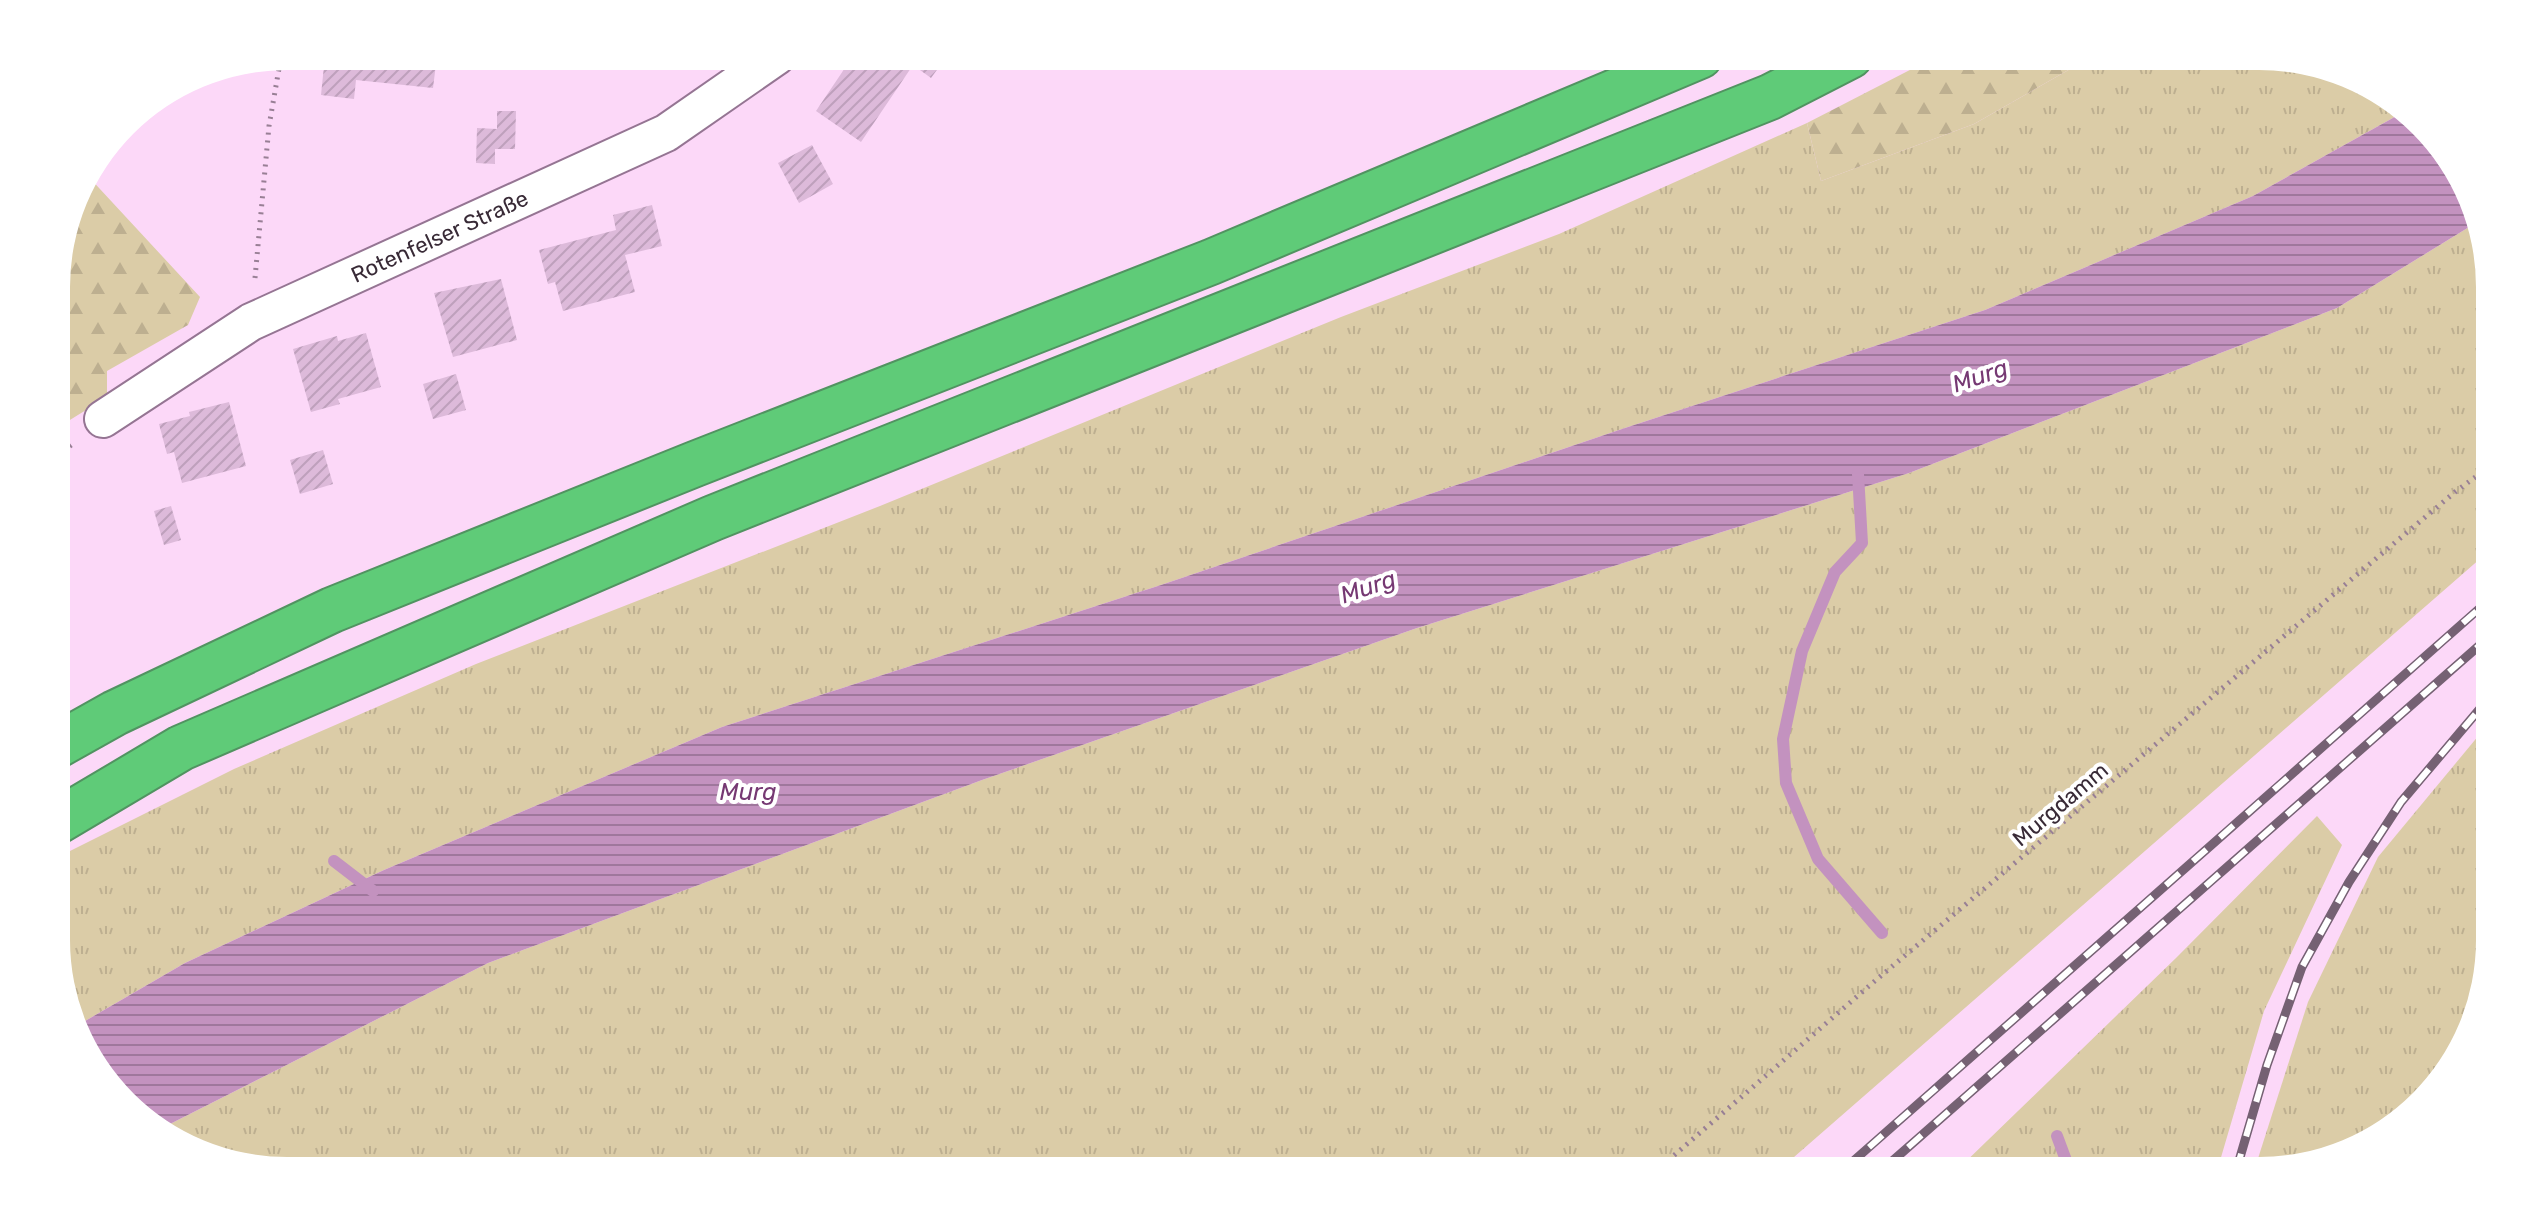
<svg xmlns="http://www.w3.org/2000/svg" width="2546" height="1227" font-family="Rubik,sans-serif">
	<style>
		.grass { fill: url(#grass-tufts) }
		.forest { fill: url(#forest-firs) }
		.water { fill: url(#water-rules) }
		.lines { fill: none; stroke-linecap: round; stroke-linejoin: round }
		.stream { stroke: #c392bf; stroke-width: 12 }
		.building { fill: url(#building-hatch) }
		.street-casing { stroke: #957593; stroke-width: 40 }
		.highway-casing { stroke: #519361; stroke-width: 48 }
		.path { stroke: #987f95; stroke-width: 5; stroke-dasharray: 2 6; stroke-linecap: butt }
		.street { stroke: #fff; stroke-width: 36 }
		.highway { stroke: #5fcb78; stroke-width: 44 }
		.rail-casing { stroke: #756173; stroke-width: 9 }
		.rail { stroke: #fff; stroke-width: 6; stroke-dasharray: 18; stroke-linecap: butt }
		.labels { text-anchor: middle; stroke-width: 8; stroke-linejoin: round; paint-order: stroke }
		.street-label { font-size: 22px; fill: #382a36; stroke: #fff }
		.water-label { font-size: 24px; font-style: italic; fill: #763973; stroke: #fff }
	</style>
	<defs>
		<pattern id="grass-tufts" width="24" height="20" patternUnits="userSpaceOnUse" patternTransform="scale(2)"><rect width="24" height="20" fill="#dbcca7"/><path d="M3 7l-1-3M5 7V3M7 7l1-3M15 17l-1-3M17 17v-4M19 17l1-3" fill="none" stroke="#bdaf90"/></pattern>
		<pattern id="forest-firs" width="22" height="20" patternUnits="userSpaceOnUse" patternTransform="scale(2)"><rect width="22" height="20" fill="#dbcca7"/><path d="M5 1l3.5 6h-7zM16 11l3.5 6h-7z" fill="#bdaf90"/></pattern>
		<pattern id="water-rules" width="6" height="5" patternUnits="userSpaceOnUse" patternTransform="scale(2)"><rect width="6" height="5" fill="#c392bf"/><path d="M0 2.5h6" fill="none" stroke="#9f779c"/></pattern>
		<pattern id="building-hatch" width="6" height="6" patternUnits="userSpaceOnUse" patternTransform="scale(2)"><rect width="6" height="6" fill="#ddbada"/><path d="M-1 1l2-2M0 6l6-6M5 7l2-2" fill="none" stroke="#bea0bc"/></pattern>
	</defs>
	<rect width="100%" height="100%" fill="#fcd8f8"/>
	<g class="grass">
		<path d="M2093,56h166l89,18 52,40 -147,82 -268,114 -360,118 -464,157 -439,142 -338,143 -199,93 -105,61 -22,-54v-113l176,-88 242,-105 404,-158 461,-189 218,-83 248,-111 14,58 153,-57z"/>
		<path d="M2474,224l14,34 1,293 -711,620h-1491l-89,-18 -34,-26 324,-164 494,-183 435,-152 492,-155 428,-165z"/>
		<path d="M2489,723l1,217 -18,89 -84,103 -115,39h-19l54,-169 70,-145z"/>
		<path d="M2317,816l25,29 -78,166 -47,160h-261l220,-213z"/>
	</g>
	<g class="forest">
		<path d="M1937,56h156l-119,68 -153,57 -14,-58z"/>
		<path d="M87,175l113,122 -12,28 -81,46v26l-50,31v-156l23,-87z"/>
	</g>
	<path class="water" d="M2400,114l42,33 32,77 -137,84 -428,165 -492,155 -435,152 -494,183 -324,164 -60,-47 -24,-56 105,-61 199,-93 338,-143 439,-142 464,-157 360,-118 268,-114z"/>
	<g class="lines">
		<g class="stream">
			<path d="M1858,474l4,69 -27,29 -33,79 -19,88 3,44 32,76 64,74"/>
			<path d="M334,861l39,30"/>
			<path d="M2057,1136l13,35"/>
		</g>
	</g>
	<g class="building">
		<path d="M325,56h112l-4,32 -77,-8 -2,19 -33,-4z"/>
		<path d="M661,56h23v2l-23,3z"/>
		<path d="M853,56h94l-16,22 -18,-13 -52,77 -45,-31z"/>
		<path d="M497,111h19l-1,38h-20v15l-19,-1 1,-35 20,1z"/>
		<path d="M812,145l21,39 -34,19 -21,-40z"/>
		<path d="M652,205l10,41 -37,9 10,37 -72,19 -8,-29 -7,2 -9,-34 77,-20 -3,-15z"/>
		<path d="M501,279l16,61 -64,17 -19,-64z"/>
		<path d="M366,333l15,54 -43,12 2,5 -29,8 -18,-63 44,-13 1,5z"/>
		<path d="M456,374l10,36 -33,9 -10,-35z"/>
		<path d="M229,402l17,64 -64,17 -8,-31 -7,2 -8,-30 31,-8 -1,-4z"/>
		<path d="M323,450l10,34 -33,10 -10,-34z"/>
		<path d="M171,506l10,34 -17,5 -10,-34z"/>
	</g>
	<g class="lines">
		<g class="street-casing">
			<g id="street">
				<path id="s1" d="M103,419l148,-97 415,-189 111,-77"/>
			</g>
		</g>
		<g class="highway-casing">
			<g id="highway">
				<path d="M58,745l57,-32 217,-103 363,-146 516,-202 489,-206"/>
				<path d="M58,821l123,-73 532,-230 1057,-421 80,-41"/>
			</g>
		</g>
		<g class="path">
			<path d="M255,278l14,-152 12,-69"/>
			<path d="M57,456l18,-14"/>
			<path d="M1656,1171l220,-191 579,-488 34,-25"/>
		</g>
		<use href="#street" class="street"/>
		<use href="#highway" class="highway"/>
		<g class="rail-casing">
			<g id="rail">
				<path d="M1842,1171l647,-571"/>
				<path d="M1881,1171l608,-534"/>
				<path d="M2236,1171l31,-106 35,-98 47,-85 52,-80 88,-104"/>
			</g>
		</g>
		<use href="#rail" class="rail"/>
	</g>
	<g class="labels">
		<g class="street-label">
			<text dy="8" stroke="none"><textPath href="#s1" startOffset="384">Rotenfelser Straße</textPath></text>
			<text transform="translate(2060 804) rotate(-40)" y="8">Murgdamm</text>
		</g>
		<g class="water-label">
			<text transform="translate(1980 376) rotate(-19)" y="8">Murg</text>
			<text transform="translate(1368 587) rotate(-19)" y="8">Murg</text>
			<text x="748" y="800">Murg</text>
		</g>
	</g>
	<path d="M0 0H2546V1227H0ZM287 70H2259A217 217 0 0 1 2476 287V940A217 217 0 0 1 2259 1157H287A217 217 0 0 1 70 940V287A217 217 0 0 1 287 70Z" fill="#fff" fill-rule="evenodd"/>
</svg>
